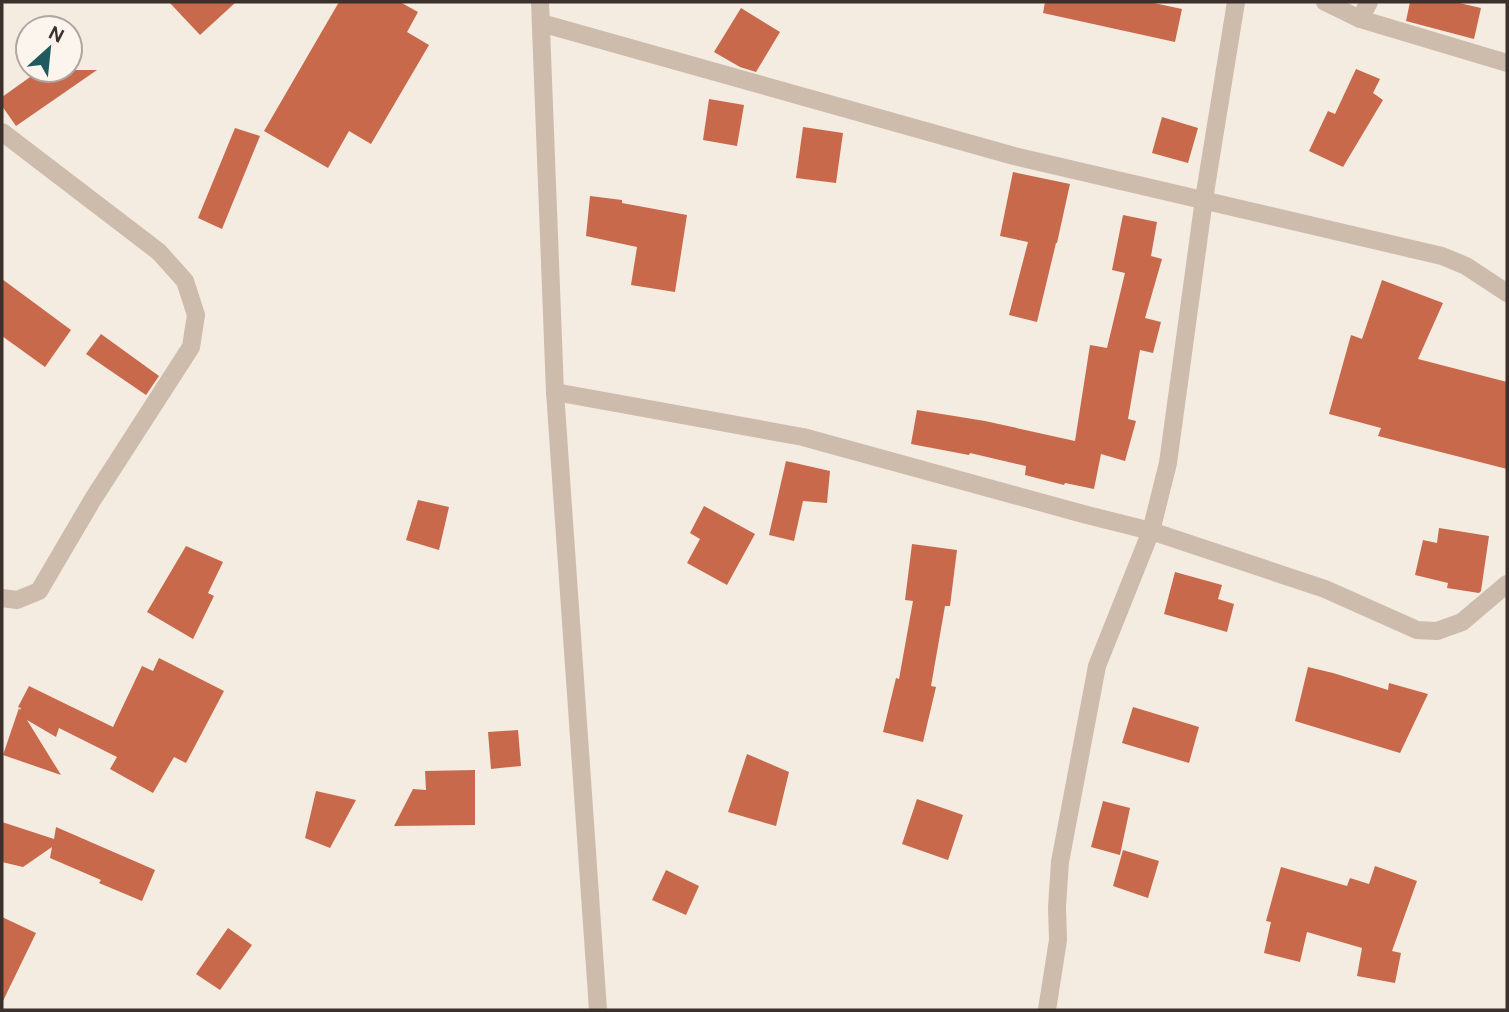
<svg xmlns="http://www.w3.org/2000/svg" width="1509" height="1012" font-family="'DM Sans',sans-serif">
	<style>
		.building { fill: #c8694b }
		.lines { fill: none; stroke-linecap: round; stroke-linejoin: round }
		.minor { stroke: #cdbbac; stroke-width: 18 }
	</style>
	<rect width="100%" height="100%" fill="#f4ebe1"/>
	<g class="building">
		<path d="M169,2h67l-36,33z"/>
		<path d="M339,2h61l18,10 -11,20 22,13 -58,99 -22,-13 -21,37 -64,-37z"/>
		<path d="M1045,2h104l33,7 -7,33 -132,-29z"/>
		<path d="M1410,2h45l26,6 -7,31 -68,-18z"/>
		<path d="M741,8l39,24 -24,40 -16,-5 -26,-15z"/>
		<path d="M1356,69l24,10 -7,14 10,7 -40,67 -34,-16 19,-40 7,3z"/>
		<path d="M40,70h57l-81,56 -14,-20v-9z"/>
		<path d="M709,99l35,6 -7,41 -34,-6z"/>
		<path d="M1162,117l36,11 -10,35 -36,-10z"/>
		<path d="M803,127l40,6 -7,50 -40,-5z"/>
		<path d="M235,128l25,8 -38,93 -24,-11z"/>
		<path d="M1013,172l57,12 -13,59h-1l-19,79 -28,-7 19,-73 -28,-6z"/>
		<path d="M590,196l32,4v3l65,12 -12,77 -44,-7 6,-38 -51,-11z"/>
		<path d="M1123,215l34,7 -6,34 11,3 -17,59 16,4 -8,31 -13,-3 -12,69 8,2 -11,40 -24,-7 -7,35 -29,-6 -1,2 -39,-10 1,-9 -56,-13 -1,2 -58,-11 6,-34 68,11 90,20 15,-96 17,3 18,-75 -13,-3z"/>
		<path d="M2,279l69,51 -26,37 -43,-31z"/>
		<path d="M1382,280l61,23 -25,56 89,23v87l-129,-33 3,-8 -52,-14 22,-79 11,4z"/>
		<path d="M101,334l58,42 -13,19 -60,-41z"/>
		<path d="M786,461l44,10 -3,32 -24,-2 -9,40 -25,-6z"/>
		<path d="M418,500l31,7 -10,43 -33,-10z"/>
		<path d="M704,506l51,28 -28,51 -40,-22 13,-24 -10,-6z"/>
		<path d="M1439,528l50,8 -8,55 -2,2 -32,-5 1,-5 -33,-8 8,-35 14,3z"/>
		<path d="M912,544l45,6 -7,56h-5l-14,80 5,1 -13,55 -40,-10 13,-54 3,1 14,-78 -8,-1z"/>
		<path d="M186,546l37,16 -15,31 6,3 -21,43 -46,-27z"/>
		<path d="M1175,572l47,13 -4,14 16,5 -7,28 -63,-18z"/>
		<path d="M159,658l65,33 -38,72 -12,-6 -21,36 -43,-24 7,-12 -58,-29 -3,9 -29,-17 34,55 -58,-20 16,-47 1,2 1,-2 -3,-1 11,-21 84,41 29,-61 11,5z"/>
		<path d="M1308,667l25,6 55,17 1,-7 39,11 -28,59 -105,-32z"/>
		<path d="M1133,707l66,20 -10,36 -67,-20z"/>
		<path d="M518,730l3,36 -30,3 -3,-37z"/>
		<path d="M747,754l42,18 -13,54 -48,-14z"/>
		<path d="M475,770v55l-81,1 19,-37 13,1 -1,-19z"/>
		<path d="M316,791l40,9 -26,48 -25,-10z"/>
		<path d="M917,799l46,16 -15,45 -46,-16z"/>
		<path d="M1103,801l27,7 -10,47 -29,-8z"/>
		<path d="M2,822l52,17 2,-12 99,43 -13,31 -43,-18 2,-3 -51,-22 2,-11 -29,20 -21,-5z"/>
		<path d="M1123,850l36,11 -11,37 -35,-12z"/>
		<path d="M1375,866l42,15 -25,70 9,2 -6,30 -38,-7 5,-28 -55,-16 -7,30 -36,-9 7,-31 -5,-1 15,-54 66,19 3,-8 19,6z"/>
		<path d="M666,870l33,16 -13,29 -34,-15z"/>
		<path d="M2,917l34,16 -34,70z"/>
		<path d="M228,928l24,17 -32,45 -24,-16z"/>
	</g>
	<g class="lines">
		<g class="minor">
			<path d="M540,2l15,390 43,618"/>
			<path d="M1325,2l35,17 147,44"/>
			<path d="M1360,19l9,-17"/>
			<path d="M541,23l473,133 428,100 24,10 41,27"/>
			<path d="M2,132l157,120 26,29 11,34 -5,32 -98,152 -54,92 -22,9 -15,-2"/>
			<path d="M555,392l248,45 284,78 64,16 174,58 92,41 20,1 25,-9 45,-38"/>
			<path d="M1047,1010l11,-70 -1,-33 3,-45 37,-196 54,-135 17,-68 36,-264 32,-197"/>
		</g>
	</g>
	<rect width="1509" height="1012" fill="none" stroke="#3b302b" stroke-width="7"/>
	<g transform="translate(49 49) rotate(27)"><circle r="33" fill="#fbf5ee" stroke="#aea6a0" stroke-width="2"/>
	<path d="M0-5L12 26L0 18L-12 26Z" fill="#1f5a5e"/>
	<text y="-10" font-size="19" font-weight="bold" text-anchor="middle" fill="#3b302b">N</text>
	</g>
</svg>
